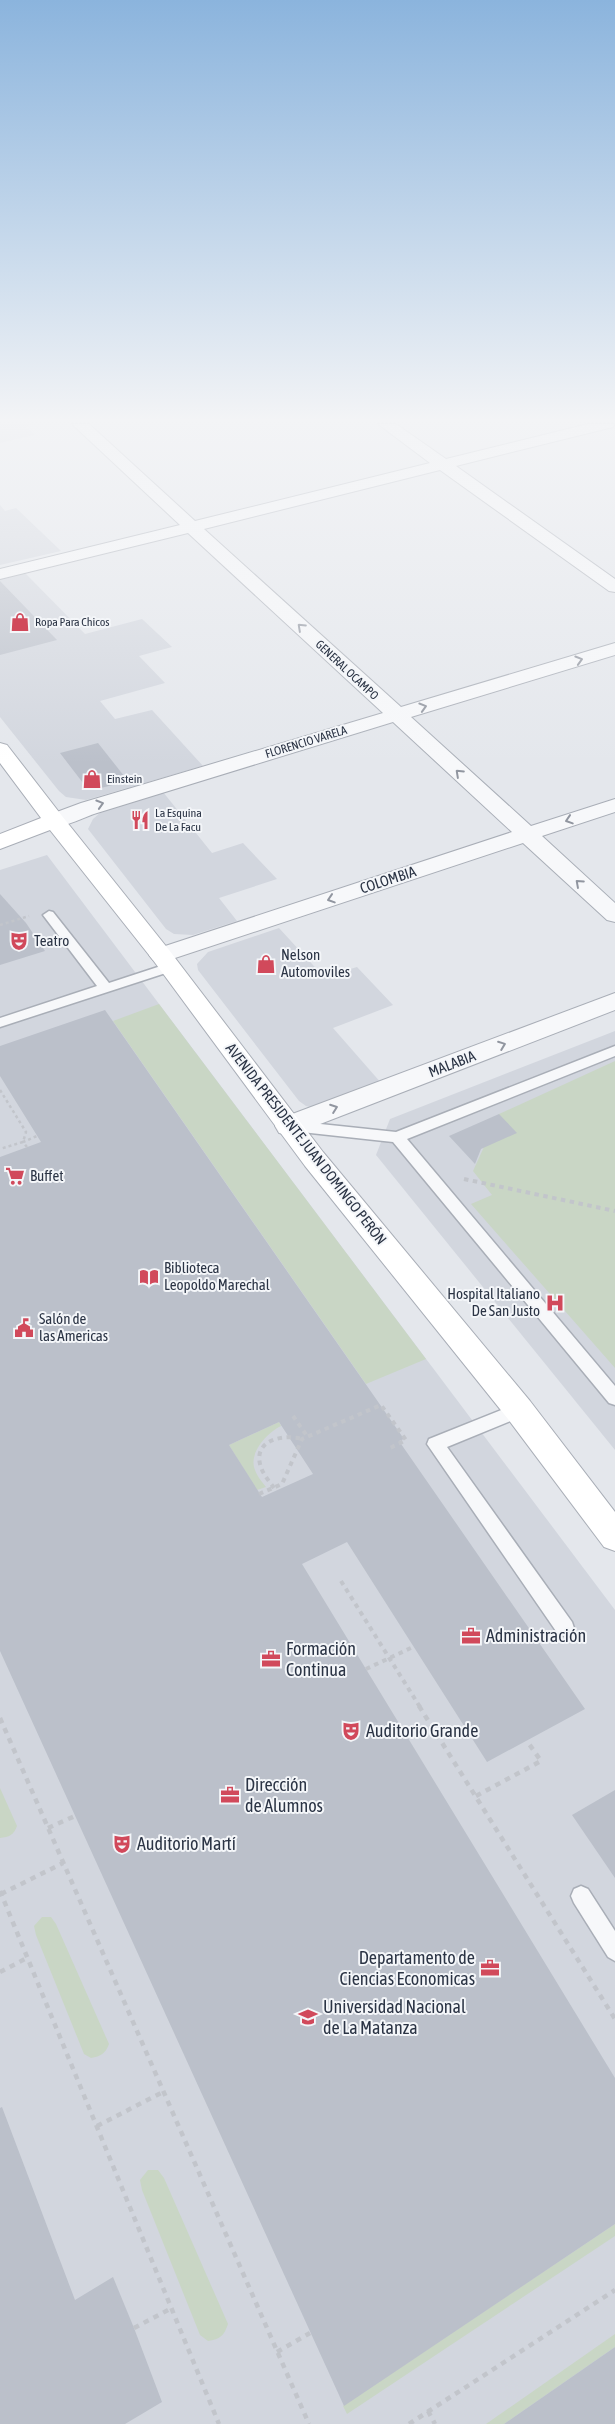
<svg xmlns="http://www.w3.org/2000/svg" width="615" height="2424" font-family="'Asap Condensed',sans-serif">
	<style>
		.built { fill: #d2d6de }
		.green { fill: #c9d6c5 }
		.building { fill: #bbc0ca; fill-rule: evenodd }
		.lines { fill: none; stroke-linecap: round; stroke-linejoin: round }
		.lane-casing { stroke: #a9aeb7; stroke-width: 3 }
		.street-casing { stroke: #a9aeb7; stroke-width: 2 }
		.secondary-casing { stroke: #a9aeb7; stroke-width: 2 }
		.path-far2 { stroke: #c2c5cb; stroke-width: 2.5; stroke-dasharray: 3 3; stroke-linecap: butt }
		.path-far1 { stroke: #c2c5cb; stroke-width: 4; stroke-dasharray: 4.5 4.5; stroke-linecap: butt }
		.path { stroke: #c2c5cb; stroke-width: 4.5; stroke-dasharray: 5.5 5.5; stroke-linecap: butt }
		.lane { fill: #f7f8fa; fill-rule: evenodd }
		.street { fill: #f7f8fa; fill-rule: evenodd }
		.secondary { fill: #fff; fill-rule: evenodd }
		.oneway { stroke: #9196a0 }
		.labels { text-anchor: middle; stroke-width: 4; stroke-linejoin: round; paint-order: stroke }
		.far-poi-label { font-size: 12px; fill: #2b3445; stroke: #f4f6f9; text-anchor: start }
		.far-street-label { font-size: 12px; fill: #2b3445; stroke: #f4f6f9 }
		.street-label { font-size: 15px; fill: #2b3445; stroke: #f4f6f9 }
		.poi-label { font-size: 15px; fill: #2b3445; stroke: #f4f6f9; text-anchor: start }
		.near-poi-label { font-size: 18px; fill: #2b3445; stroke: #f4f6f9; text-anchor: start }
	</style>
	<rect width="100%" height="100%" fill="#e4e7ec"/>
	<g class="built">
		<path d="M0,424h34l-8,3 9,8 -35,8z"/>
		<path d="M0,505l5,6 11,-3 45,43 -61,14z"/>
		<path d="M25,573l60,61 57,-15 30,28 -33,9 26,27 -65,18 15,18 37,-9 51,56 -117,34 -20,-3 -7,-6 -59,-74v-138z"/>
		<path d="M163,792l49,61 31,-10 34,36 -58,19 18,23 -44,14 -19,-1 -8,-5 -78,-100 5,-10 8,-7z"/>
		<path d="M47,855l568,755v814h-615v-1554z"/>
		<path d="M279,928l45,49 33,-10 36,38 -60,23 49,56 -68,24 -8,-2 -7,-5 -101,-131 -1,-6 11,-12z"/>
		<path d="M615,1031v419l-239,-295 14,-36z"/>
	</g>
	<g class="green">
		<path d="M159,1004l267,355 -60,25 -253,-363z"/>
		<path d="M615,1061v307l-144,-164 21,-9 -19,-24 26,-57z"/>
		<path d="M279,1422l2,4c-14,7 -33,27 -26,44 2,6 7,12 11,17l-9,3 -28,-45z"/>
		<path d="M0,1788l17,38c-3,9 -8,11 -17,12z"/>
		<path d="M42,1917h9l5,7 53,120c-4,10 -8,12 -18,14l-7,-4 -48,-119 -2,-9z"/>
		<path d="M148,2170h10l6,8 64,146c-4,12 -8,15 -20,17l-8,-6 -58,-145 -2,-10z"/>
		<path d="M615,2224v12l-268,178 -4,-8z"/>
		<path d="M615,2334v13l-111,77h-18z"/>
	</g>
	<g class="building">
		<path d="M0,581l57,59 -57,15z"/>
		<path d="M98,743l30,38 -27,7 -18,-5 -23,-30z"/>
		<path d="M0,894l26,29 19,28 -45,14z"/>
		<path d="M105,1010l299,429 -5,2 186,268 -98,53 -140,-220 -45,22 313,514v146l-271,182 -344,-755v-494l41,-15 -41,-66v-30zM279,1422l34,52 -51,23 -33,-52z"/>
		<path d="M499,1114l18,19 -36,16 -6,15 -26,-28z"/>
		<path d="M615,1790v88l-43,-63z"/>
		<path d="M2,2107l73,193 38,-23 21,51 28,74 -37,22h-125v-316z"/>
		<path d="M615,2347v77h-111z"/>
	</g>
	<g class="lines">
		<g class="lane-casing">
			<g id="lane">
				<path d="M49,911l4,1 56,71 61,-20 6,4 -1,3 -175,57v-9l97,-32 -54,-71z"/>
				<path d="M615,1046v10l-208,83 208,247v19l-6,-2 -216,-261 -101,-11 -5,-1 -2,-4 2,-4 5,-1 104,11z"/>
				<path d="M519,1403l6,2 2,5 -2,5 -78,32 125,175 2,6 -2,6 -7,2 -7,-2 -131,-190 2,-5z"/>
				<path d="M581,1886l7,3 27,42v30l-7,-4 -34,-54 -3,-7 3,-7z"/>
			</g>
		</g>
		<g class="street-casing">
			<g id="street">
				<path d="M72,424h17l106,97 235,-58 -52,-39h18l50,35 142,-35h27l-2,3 -157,39 159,113v13l-6,-1 -169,-121 -236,59 197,178 214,-64v12l-204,62 120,109 84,-27v13l-73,24 73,67v19l-8,-2 -84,-77 -354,117 -8,3 -8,-3 -4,-5 4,-5 359,-118 -119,-110 -296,91c-16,5 -35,17 -51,13l-3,-5 3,-5 35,-13 302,-90 -195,-180 -188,46v-10l180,-44z"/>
				<path d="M615,993v17l-318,123 -9,2 -9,-2 -4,-7 4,-7z"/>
			</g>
		</g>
		<g class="secondary-casing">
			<path id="secondary" d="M0,743l7,2 55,71 107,134 154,202 207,249 85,111v39l-11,-4 -96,-128 -203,-253 -152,-206 -103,-130 -50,19v-15l41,-16 -41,-55z"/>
		</g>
		<g class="path-far2">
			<path d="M0,925l29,-9"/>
			<path d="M0,1090l26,42 -3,10 -23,7"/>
			<path d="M27,1147l-4,-5 14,-6"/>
		</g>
		<g class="path-far1">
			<path d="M464,1179l151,32"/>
			<path d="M293,1416l14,20"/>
			<path d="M274,1488c-5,-7 -12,-15 -14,-24 -6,-25 25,-30 42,-25"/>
			<path d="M259,1494l23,-10 20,-45 79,-34 25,35 -18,9"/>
			<path d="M341,1581l79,126"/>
			<path d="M366,1669l47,-22"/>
		</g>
		<g class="path">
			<path d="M419,1706l196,313"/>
			<path d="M0,1718l309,706"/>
			<path d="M476,1796l65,-35 -14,-20"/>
			<path d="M48,1828l27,-12"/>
			<path d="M0,1891l219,533"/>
			<path d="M1,1894l62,-31"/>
			<path d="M0,1972l27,-14"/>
			<path d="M97,2126l66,-34"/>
			<path d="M134,2328l38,-20"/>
			<path d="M277,2352l33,-19"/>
			<path d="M428,2411l7,13"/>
			<path d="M409,2424l206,-134"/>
		</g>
		<use href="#lane" class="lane"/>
		<use href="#street" class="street"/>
		<use href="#secondary" class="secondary"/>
	</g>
	<defs><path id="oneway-chevron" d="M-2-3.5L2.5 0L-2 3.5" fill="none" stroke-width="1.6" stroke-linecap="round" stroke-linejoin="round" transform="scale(1.25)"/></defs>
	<g class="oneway">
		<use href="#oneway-chevron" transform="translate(301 627) rotate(-137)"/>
		<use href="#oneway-chevron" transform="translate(579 660) rotate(-17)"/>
		<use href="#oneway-chevron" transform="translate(423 707) rotate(-17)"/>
		<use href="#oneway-chevron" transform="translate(459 773) rotate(-137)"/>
		<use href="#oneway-chevron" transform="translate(100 804) rotate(-17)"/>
		<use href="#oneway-chevron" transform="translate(569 820) rotate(162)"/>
		<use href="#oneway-chevron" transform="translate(579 883) rotate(-138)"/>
		<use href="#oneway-chevron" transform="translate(331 899) rotate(162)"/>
		<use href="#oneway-chevron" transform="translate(502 1045) rotate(-21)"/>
		<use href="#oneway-chevron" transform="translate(334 1108) rotate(-20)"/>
	</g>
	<linearGradient id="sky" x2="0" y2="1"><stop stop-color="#8bb4dd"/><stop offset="0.55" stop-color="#f3f4f6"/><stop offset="1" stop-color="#f3f4f6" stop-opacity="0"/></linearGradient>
	<rect width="615" height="764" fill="url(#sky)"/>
	<defs>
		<g id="shop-bare" transform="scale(1.5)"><path d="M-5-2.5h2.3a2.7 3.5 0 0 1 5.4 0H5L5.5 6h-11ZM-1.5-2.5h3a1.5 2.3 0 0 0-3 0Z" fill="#d1495b" stroke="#f4f6f9" stroke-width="2.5" paint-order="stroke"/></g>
		<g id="restaurant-bare" transform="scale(1.5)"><path d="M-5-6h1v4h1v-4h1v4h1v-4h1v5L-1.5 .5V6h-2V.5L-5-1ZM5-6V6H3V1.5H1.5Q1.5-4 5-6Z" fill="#d1495b" stroke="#f4f6f9" stroke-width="2.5" paint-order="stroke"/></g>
		<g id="theatre-bare" transform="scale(1.5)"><path d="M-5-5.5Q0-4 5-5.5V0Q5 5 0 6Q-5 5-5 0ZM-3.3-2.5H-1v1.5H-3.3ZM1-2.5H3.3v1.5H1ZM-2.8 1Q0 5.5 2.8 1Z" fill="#d1495b" stroke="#f4f6f9" stroke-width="2.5" paint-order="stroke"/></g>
		<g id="supermarket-bare" transform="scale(1.5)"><path d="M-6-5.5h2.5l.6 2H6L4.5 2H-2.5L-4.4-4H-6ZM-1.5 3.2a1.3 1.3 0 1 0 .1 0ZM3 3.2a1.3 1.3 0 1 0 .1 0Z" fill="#d1495b" stroke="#f4f6f9" stroke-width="2.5" paint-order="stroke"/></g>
		<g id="library-bare" transform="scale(1.5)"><path d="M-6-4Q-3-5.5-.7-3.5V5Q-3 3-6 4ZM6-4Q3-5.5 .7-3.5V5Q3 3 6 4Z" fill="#d1495b" stroke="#f4f6f9" stroke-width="2.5" paint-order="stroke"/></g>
		<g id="hospital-bare" transform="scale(1.5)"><path d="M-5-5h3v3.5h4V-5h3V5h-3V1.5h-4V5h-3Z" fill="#d1495b" stroke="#f4f6f9" stroke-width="2.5" paint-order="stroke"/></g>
		<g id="civic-bare" transform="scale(1.5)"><path d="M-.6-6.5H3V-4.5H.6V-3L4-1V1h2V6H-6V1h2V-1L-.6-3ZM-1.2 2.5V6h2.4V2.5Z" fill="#d1495b" stroke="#f4f6f9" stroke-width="2.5" paint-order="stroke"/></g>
		<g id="office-bare" transform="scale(1.5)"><path d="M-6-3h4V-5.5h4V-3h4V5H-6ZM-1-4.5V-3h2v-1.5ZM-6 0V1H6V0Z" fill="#d1495b" stroke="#f4f6f9" stroke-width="2.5" paint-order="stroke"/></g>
		<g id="university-bare" transform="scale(1.5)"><path d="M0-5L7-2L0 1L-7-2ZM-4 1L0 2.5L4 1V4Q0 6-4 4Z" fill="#d1495b" stroke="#f4f6f9" stroke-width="2.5" paint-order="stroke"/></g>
	</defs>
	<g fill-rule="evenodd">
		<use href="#shop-bare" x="20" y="622"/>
		<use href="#shop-bare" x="92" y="779"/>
		<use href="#restaurant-bare" x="140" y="820"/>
		<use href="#theatre-bare" x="19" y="941"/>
		<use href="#shop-bare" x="266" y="964"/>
		<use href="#supermarket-bare" x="15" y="1176"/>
		<use href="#library-bare" x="149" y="1277"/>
		<use href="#hospital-bare" x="555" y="1303"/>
		<use href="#civic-bare" x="24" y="1328"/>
		<use href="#office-bare" x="471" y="1636"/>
		<use href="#office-bare" x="271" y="1659"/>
		<use href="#theatre-bare" x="351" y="1731"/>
		<use href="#office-bare" x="230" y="1795"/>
		<use href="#theatre-bare" x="122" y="1844"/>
		<use href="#office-bare" x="490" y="1968"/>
		<use href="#university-bare" x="308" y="2017"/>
	</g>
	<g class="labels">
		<g class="far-poi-label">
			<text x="35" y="626">Ropa Para Chicos</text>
			<text x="107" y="783">Einstein</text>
			<text x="155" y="817">La Esquina<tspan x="155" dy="14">De La Facu</tspan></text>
		</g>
		<g class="far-street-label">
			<text transform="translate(347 670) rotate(43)" y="4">GENERAL OCAMPO</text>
			<text transform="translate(306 742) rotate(-17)" y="4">FLORENCIO VARELA</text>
		</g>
		<g class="street-label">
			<text transform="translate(388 880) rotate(-18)" y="5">COLOMBIA</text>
			<text transform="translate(452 1064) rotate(-21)" y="5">MALABIA</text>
			<text transform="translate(306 1144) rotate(52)" y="5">AVENIDA PRESIDENTE JUAN DOMINGO PERÓN</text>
		</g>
		<g class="poi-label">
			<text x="34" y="946">Teatro</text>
			<text x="281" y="960">Nelson<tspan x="281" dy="17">Automoviles</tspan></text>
			<text x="30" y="1181">Buffet</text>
			<text x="164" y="1273">Biblioteca<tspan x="164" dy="17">Leopoldo Marechal</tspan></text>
			<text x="540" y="1299" text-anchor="end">Hospital Italiano<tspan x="540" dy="17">De San Justo</tspan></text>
			<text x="39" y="1324">Salón de<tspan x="39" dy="17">las Americas</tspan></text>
		</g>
		<g class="near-poi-label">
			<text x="486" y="1642">Administración</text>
			<text x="286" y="1655">Formación<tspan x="286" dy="21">Continua</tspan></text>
			<text x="366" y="1737">Auditorio Grande</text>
			<text x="245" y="1791">Dirección<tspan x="245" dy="21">de Alumnos</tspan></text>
			<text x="137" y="1850">Auditorio Martí</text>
			<text x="475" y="1964" text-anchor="end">Departamento de<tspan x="475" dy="21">Ciencias Economicas</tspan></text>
			<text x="323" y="2013">Universidad Nacional<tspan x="323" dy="21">de La Matanza</tspan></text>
		</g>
	</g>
</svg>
